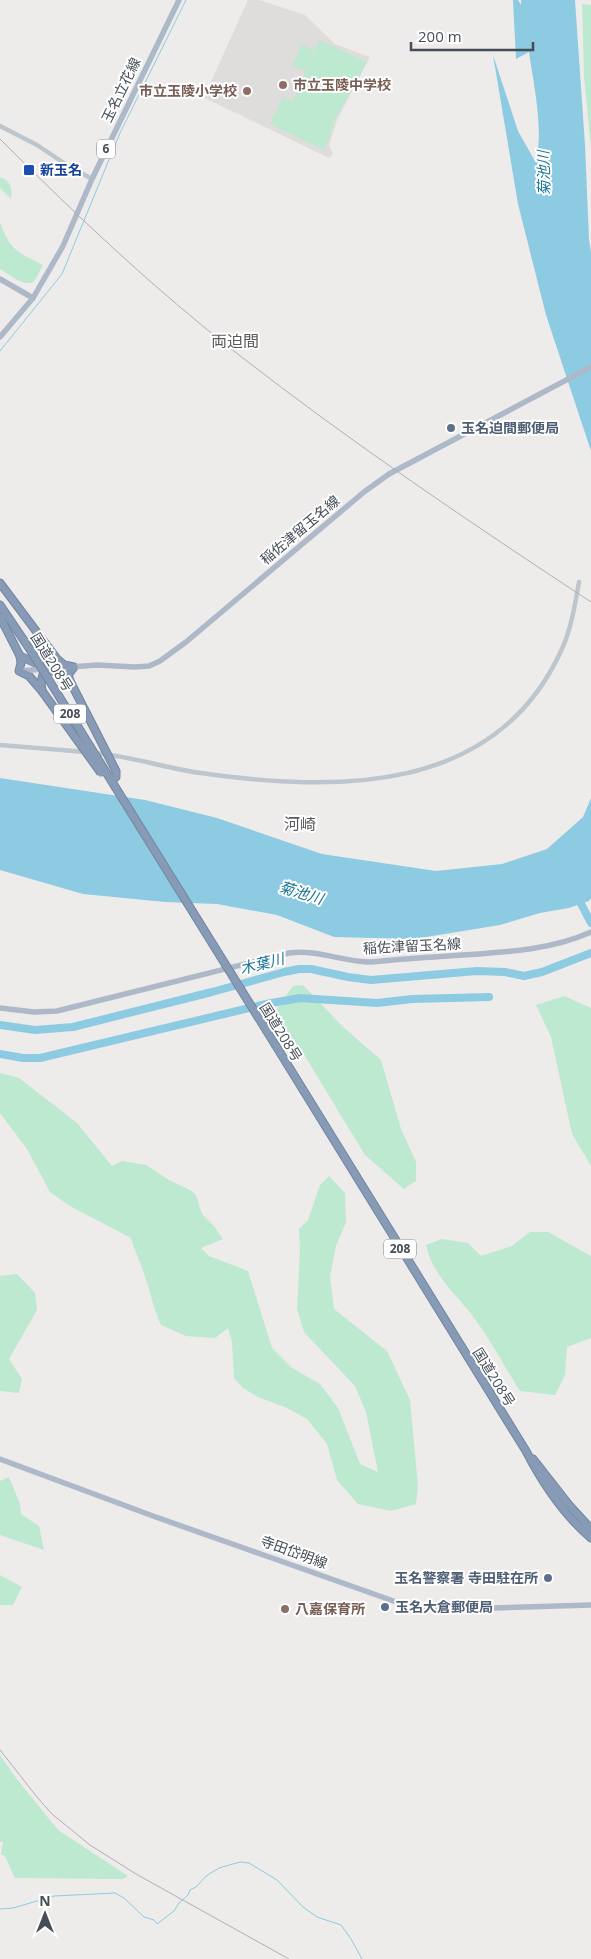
<svg xmlns="http://www.w3.org/2000/svg" width="591" height="1959" font-family="'Open Sans','Noto Sans JP',sans-serif">
	<style>
		.education { fill: #dfdcdc }
		.green { fill: #bce9d0 }
		.water { fill: #8dcbe2 }
		.lines { fill: none; stroke-linecap: round; stroke-linejoin: round }
		.stream { stroke: #8dcbe2; stroke-width: 1 }
		.river { stroke: #8dcbe2; stroke-width: 8 }
		.highway-casing { stroke: #7286a2; stroke-width: 9 }
		.minor { stroke: #bdc5cd; stroke-width: 4.5 }
		.major { stroke: #adb9c8; stroke-width: 5.5 }
		.highway { stroke: #879bb6; stroke-width: 7 }
		.rail { stroke: #aeb0b5; stroke-width: 1 }
		.highway-bridge-casing { stroke: #7286a2; stroke-width: 9; stroke-linecap: butt }
		.highway-bridge { stroke: #879bb6; stroke-width: 7 }
		.education-dot { fill: #8d6e63; stroke: #fff; stroke-width: 2 }
		.transit-dot { fill: #1a4fb4; stroke: #fff; stroke-width: 2 }
		.service-dot { fill: #5c6f8a; stroke: #fff; stroke-width: 2 }
		.labels { text-anchor: middle; stroke-width: 4; stroke-linejoin: round; paint-order: stroke }
		.shield { fill: #fff; stroke: #7d8289; stroke-width: 1 }
		.shield-label { font-size: 12px; font-weight: bold; fill: #454d57 }
		.education-label { font-size: 14px; font-weight: bold; fill: #785e54; stroke: #fff; text-anchor: start }
		.street-label { font-size: 14px; fill: #454d57; stroke: #fff }
		.transit-label { font-size: 14px; font-weight: bold; fill: #164399; stroke: #fff; text-anchor: start }
		.service-label { font-size: 14px; font-weight: bold; fill: #4e5e75; stroke: #fff; text-anchor: start }
		.water-label { font-size: 15px; font-style: italic; fill: #197496; stroke: #fff }
		.quarter-label { font-size: 16px; fill: #595b5f; stroke: #fff }
	</style>
	<rect width="100%" height="100%" fill="#eeebeb"/>
	<path class="education" d="M248,0h11l46,15 30,29 35,13 -33,63 -8,25 4,9 -4,4 -124,-60v-3z"/>
	<g class="green">
		<path d="M582,4l9,1v143l-7,-72z"/>
		<path d="M319,40l48,22 -35,62 2,1 -10,25 -54,-26 13,-27 10,4z"/>
		<path d="M302,45l12,5 -9,21 -13,-5z"/>
		<path d="M0,177c10,3 13,12 11,22l-11,-11z"/>
		<path d="M0,222c10,29 18,30 43,43 -3,5 -6,14 -10,17 -9,5 -25,-8 -33,-13z"/>
		<path d="M303,985l39,41 39,34 20,69 15,33v19l-12,8 -39,-34 -65,-107 -27,-31 5,-10 15,-21z"/>
		<path d="M564,996l27,12v158l-19,-32 -21,-97 -15,-32z"/>
		<path d="M0,1073l19,5 58,45 35,43 10,-5 24,4 23,15 21,10 6,5 6,19 12,12 9,13 -22,9 8,8 39,15 24,77 20,20 28,16 18,24 22,56 18,8 -12,-60 -11,-26 -51,-54 -7,-23 3,-59 -1,-21 9,-9 12,-35 9,-9 16,17 1,29 -10,24 -6,30 4,33 53,42 23,49 8,86 -2,18 -25,7 -33,-7 -21,-24 -10,-36 -20,-25 -20,-11 -29,-11 -15,-9 -9,-10 -2,-36 -4,-14 -13,10 -29,-2 -25,-11c-8,-17 -9,-29 -15,-45 -4,-15 -11,-27 -15,-42l-63,-33 -18,-13 -23,-43 -27,-36z"/>
		<path d="M530,1232h18l43,24v82l-24,9 -2,28 -10,20 -35,-4c-16,-25 -30,-52 -48,-76 -18,-23 -40,-41 -46,-70l16,-6 26,4 13,13 31,-10z"/>
		<path d="M17,1274l18,19 2,17 -28,49 13,20 -3,14 -19,-2v-115z"/>
		<path d="M9,1477l11,27 1,10 18,12 5,24 -44,-15v-54z"/>
		<path d="M0,1575l22,12 -9,18h-13z"/>
		<path d="M0,1755l16,23 42,52 70,46 -5,3 -108,-1 -10,-22 -4,-2 2,-12h-3z"/>
	</g>
	<g class="water">
		<path d="M513,0h5l3,5v-5h54l10,145 4,94 2,14v198l-45,-136 -28,-111 -25,-149 25,76 17,30c10,-25 -2,-81 -6,-109l-13,7z"/>
		<path d="M0,778l145,22 72,18 105,36 114,17 66,-7 45,-15 36,-32 8,-19v100l-2,3 -20,7 -29,5 -40,12 -86,14 -80,-2 -57,-22 -60,-11 -52,-2 -82,-8 -83,-24z"/>
	</g>
	<g class="lines">
		<g class="stream">
			<path d="M0,351l62,-77 58,-141 66,-133"/>
			<path d="M0,1909l13,-1 41,-12 61,-3 9,5 20,19 10,3 3,4 17,-13 5,-8 9,-8 2,-5 6,-3 10,-11 13,-8 21,-6 9,1 28,17 26,27 14,10 24,8 10,14 11,20"/>
		</g>
		<g class="river">
			<path d="M577,896l14,27"/>
			<path d="M0,1025l35,5 38,-3 139,-35 72,-20 15,-3h12l37,8 23,3 106,-9 28,1 19,4 18,-4 49,-19"/>
			<path d="M0,1054l23,4h17l226,-54 34,-6 77,5 35,-4 77,-2"/>
		</g>
		<g class="highway-casing">
			<g id="highway">
				<path d="M0,583l57,76 7,6 10,2 -6,8 3,8"/>
				<path d="M0,605l29,43"/>
				<path d="M0,617l20,39 1,7 -2,8 10,5 13,15"/>
				<path d="M20,656l48,22"/>
				<path d="M42,691c-4,-18 10,-26 5,-42"/>
				<path d="M276,1046l250,405c17,33 37,63 65,87"/>
				<path d="M533,1459l36,46 22,24"/>
			</g>
		</g>
		<g class="minor">
			<path d="M0,126l37,19 30,20 25,14"/>
			<path d="M0,745l86,7"/>
			<path d="M94,753c36,3 71,15 107,20 135,19 294,22 360,-122 10,-21 14,-46 18,-69"/>
		</g>
		<g class="major">
			<path d="M0,279l33,19"/>
			<path d="M0,337l33,-39 30,-52 29,-67 87,-179"/>
			<path d="M19,671l78,-6 38,2 14,-1 11,-5 26,-19 178,-150 25,-18 202,-107"/>
			<path d="M0,1008l34,4 23,-1 232,-58c28,-4 54,9 82,9 30,-3 61,-5 92,-7 43,-3 88,-5 128,-23"/>
			<path d="M0,1459l153,57 249,88 18,4 35,1 136,-4"/>
		</g>
		<use href="#highway" class="highway"/>
		<g class="rail">
			<path d="M0,139c76,76 154,150 239,216 113,88 232,168 352,247"/>
			<path d="M0,1750l37,47 15,17 38,31 46,29 153,85"/>
		</g>
		<g class="highway-bridge-casing">
			<g id="highway-bridge">
				<path d="M29,648l247,398"/>
				<path d="M71,683l45,88v6l-5,4"/>
				<path d="M42,691l59,82"/>
			</g>
		</g>
		<use href="#highway-bridge" class="highway-bridge"/>
	</g>
	<g class="education-dot">
		<circle cx="283" cy="85" r="5"/>
		<circle cx="247" cy="91" r="5"/>
		<circle cx="285" cy="1609" r="5"/>
	</g>
	<rect class="transit-dot" x="23" y="164" width="12" height="12" rx="2.5"/>
	<g class="service-dot">
		<circle cx="451" cy="428" r="5"/>
		<circle cx="548" cy="1578" r="5"/>
		<circle cx="385" cy="1607" r="5"/>
	</g>
	<g class="labels">
		<g class="shield">
			<rect x="97" y="139.5" width="18" height="19" rx="4"/>
			<rect x="54" y="704.5" width="32" height="19" rx="4"/>
			<rect x="384" y="1239.5" width="32" height="19" rx="4"/>
		</g>
		<g class="shield-label">
			<text x="106" y="153">6</text>
			<text x="70" y="718">208</text>
			<text x="400" y="1253">208</text>
		</g>
		<g class="education-label">
			<text x="293" y="90">市立玉陵中学校</text>
			<text x="237" y="96" text-anchor="end">市立玉陵小学校</text>
			<text x="295" y="1614">八嘉保育所</text>
		</g>
		<g class="street-label">
			<text transform="translate(121 90) rotate(-64)" y="5">玉名立花線</text>
			<text transform="translate(300 530) rotate(-40)" y="5">稲佐津留玉名線</text>
			<text transform="translate(52 662) rotate(58)" y="5">国道208号</text>
			<text transform="translate(412 946) rotate(-3)" y="5">稲佐津留玉名線</text>
			<text transform="translate(281 1032) rotate(58)" y="5">国道208号</text>
			<text transform="translate(494 1377) rotate(58)" y="5">国道208号</text>
			<text transform="translate(294 1552) rotate(20)" y="5">寺田岱明線</text>
		</g>
		<g class="transit-label">
			<text x="40" y="175">新玉名</text>
		</g>
		<g class="service-label">
			<text x="461" y="433">玉名迫間郵便局</text>
			<text x="538" y="1583" text-anchor="end">玉名警察署 寺田駐在所</text>
			<text x="395" y="1612">玉名大倉郵便局</text>
		</g>
		<g class="water-label">
			<text transform="translate(544 173) rotate(-91)" y="5">菊池川</text>
			<text transform="translate(301 893) rotate(17)" y="5">菊池川</text>
			<text transform="translate(262 964) rotate(-14)" y="5">木葉川</text>
		</g>
		<g class="quarter-label">
			<text x="235" y="347">両迫間</text>
			<text x="300" y="830">河崎</text>
		</g>
	</g>
	<g transform="translate(45 1914)" stroke="#ffffff" stroke-width="4" paint-order="stroke">
	<path d="M0-4L9 19L0 12L-9 19Z" fill="#454d57"/>
	<text y="-8" font-size="14" font-weight="bold" text-anchor="middle" fill="#454d57">N</text>
	</g>
	<path d="M411 42v8h122v-8" fill="none" stroke="#454d57" stroke-width="2.5"/>
	<text x="418" y="42" font-size="15" fill="#454d57" stroke="#ffffff" stroke-width="4" paint-order="stroke">200 m</text>
</svg>
